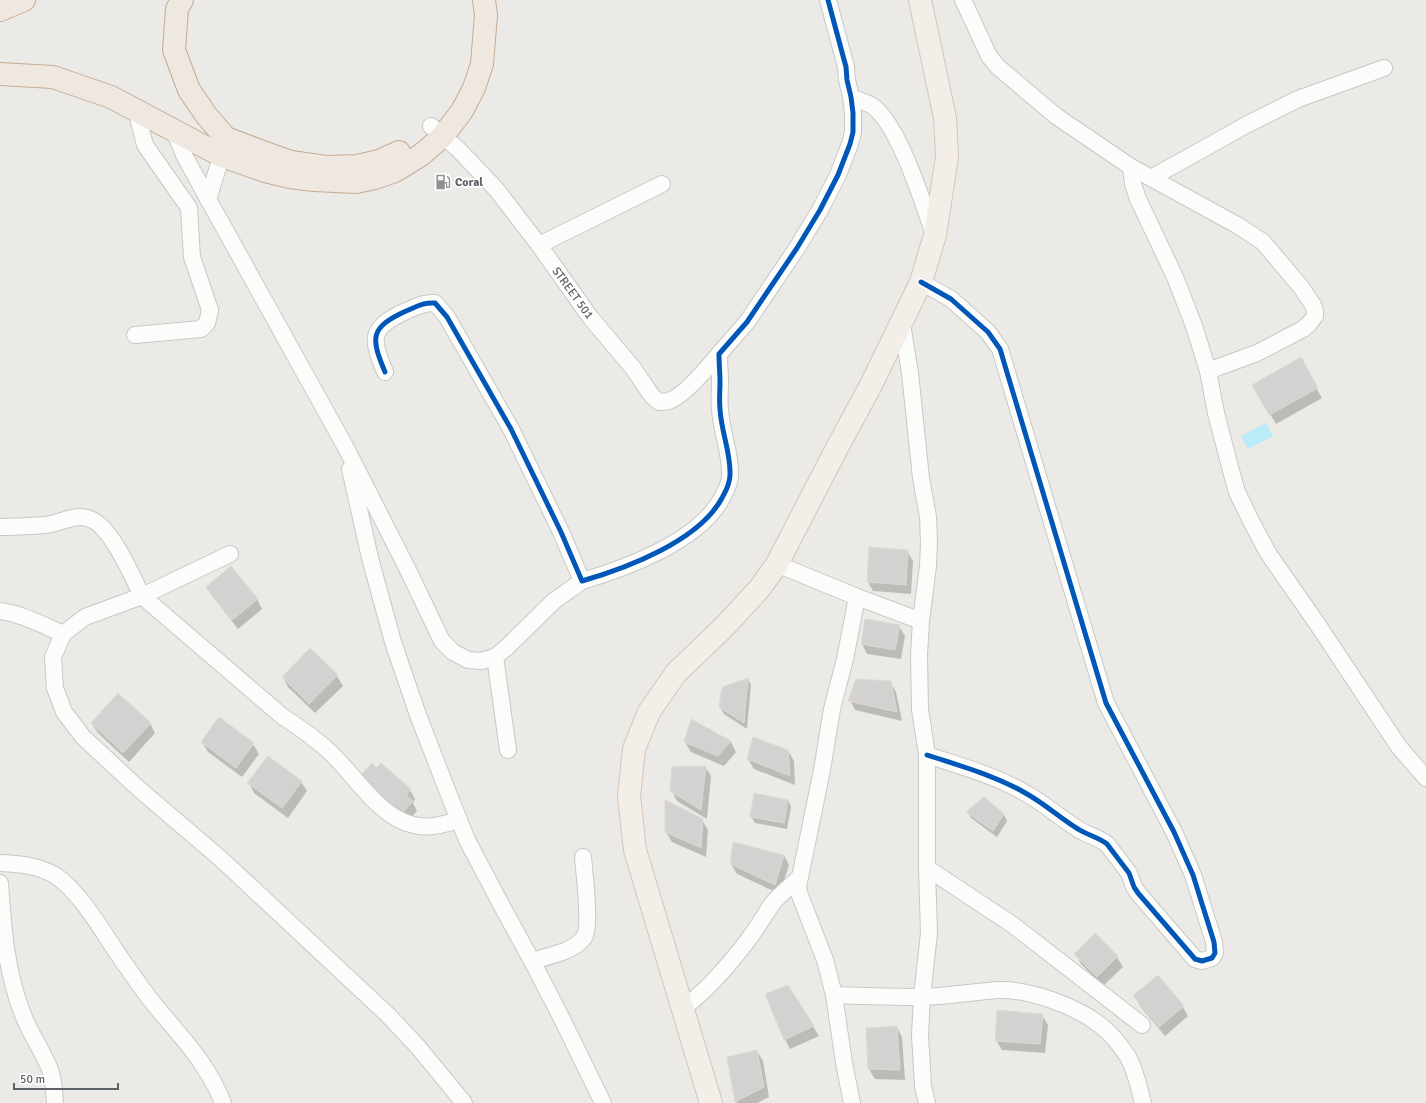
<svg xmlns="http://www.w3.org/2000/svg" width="1426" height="1103" font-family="Signika,sans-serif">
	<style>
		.water { fill: #baebf8 }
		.shadow { fill: #0003 }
		.building { fill: #d4d2d1; stroke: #dcd9d6 }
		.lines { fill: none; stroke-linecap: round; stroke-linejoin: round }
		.street-casing { stroke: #c7c8c8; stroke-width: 18 }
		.primary-casing { stroke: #d5c4b4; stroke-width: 24 }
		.highway-casing { stroke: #c4aa93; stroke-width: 24 }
		.street { stroke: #fcfcfb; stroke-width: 16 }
		.primary { stroke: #f3eee8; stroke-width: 22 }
		.highway { stroke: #efe8e1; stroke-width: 22 }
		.cycleway-casing { stroke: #fff; stroke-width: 8 }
		.cycleway { stroke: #0057b8; stroke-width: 5 }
		.labels { text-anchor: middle; stroke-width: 3.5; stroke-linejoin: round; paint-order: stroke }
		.poi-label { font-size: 12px; font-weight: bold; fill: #5c6265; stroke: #fff; text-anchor: start }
		.street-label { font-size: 12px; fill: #5c6265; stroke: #fff }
	</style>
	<rect width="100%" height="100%" fill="#eceae7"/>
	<path class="water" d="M1266,423l7,13 -25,13 -7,-13z"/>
	<g class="shadow">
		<path d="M1300,359l22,39 -46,26 -23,-39z"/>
		<path d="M907,551l6,10 -2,33 -38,-3 -5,-9z"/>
		<path d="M207,587l50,12 5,10 -24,20 -25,-32z"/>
		<path d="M865,621l34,5 6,10 -4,23 -34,-5 -5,-10z"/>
		<path d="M310,649l27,27 6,10 -28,27 -27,-26 -5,-10z"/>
		<path d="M748,679l3,6 -4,44 -23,-15 -4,-7z"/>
		<path d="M890,682l6,10 6,29 -47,-11 -5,-10z"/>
		<path d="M219,719l34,25 6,10 -17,23 -34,-25 -6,-10z"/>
		<path d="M692,720l39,22 5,10 -12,14 -33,-14 -6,-10z"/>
		<path d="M150,723l5,10 -26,29 -31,-29 -6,-9z"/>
		<path d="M788,751l6,10 1,24 -41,-16 -6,-10z"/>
		<path d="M705,767l6,9 -4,43 -30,-18 -6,-11z"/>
		<path d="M377,769l33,21 5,9 -2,4 4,8 -11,13z"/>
		<path d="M301,782l6,9 -19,27 -34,-25 -5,-10z"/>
		<path d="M984,799l20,16 3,6 -10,16 -26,-19 -3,-6z"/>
		<path d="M788,800l3,7 -4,22 -32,-6 -4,-7z"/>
		<path d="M702,820l6,10 -2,27 -34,-15 -6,-10z"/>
		<path d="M784,855l5,10 -9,29 -43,-20 -6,-10z"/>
		<path d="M1095,935l22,22 6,10 -20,19 -22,-22 -5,-10z"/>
		<path d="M788,987l31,49 -29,13 -5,-10z"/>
		<path d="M1135,996l48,11 5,9 -23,20 -25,-30z"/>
		<path d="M1042,1015l6,10 -3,28 -43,-3 -6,-10z"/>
		<path d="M897,1027l5,10 3,43 -30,-1 -6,-10 -2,-40z"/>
		<path d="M757,1051l6,10 6,36 -12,6h-20l-1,-2z"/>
	</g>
	<g class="building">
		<path d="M1301,357l17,31 -49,27 -17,-30z"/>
		<path d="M869,547l39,3 -2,35 -39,-3z"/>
		<path d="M231,566l27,33 -26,21 -26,-33z"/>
		<path d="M865,619l35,6 -5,25 -34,-6z"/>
		<path d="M310,648l28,27 -29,29 -27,-27z"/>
		<path d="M748,678l-4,45 -25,-16 3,-20z"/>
		<path d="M856,679l35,2 6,31 -49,-11z"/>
		<path d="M118,693l33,30 -28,30 -32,-30z"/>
		<path d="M219,717l35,26 -18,25 -35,-26z"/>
		<path d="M691,719l40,22 -13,15 -34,-14z"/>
		<path d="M753,737l35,13 2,26 -43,-17z"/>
		<path d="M268,756l34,25 -20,27 -35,-25z"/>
		<path d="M372,763l5,5 4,-5 30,26 -5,6 7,6 -13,14 -42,-37z"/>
		<path d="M706,766l-5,44 -31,-19 2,-24z"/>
		<path d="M754,793l34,7 -4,23 -34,-6z"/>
		<path d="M984,797l20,17 -11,17 -27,-19z"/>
		<path d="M665,800l38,19 -2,29 -36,-16z"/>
		<path d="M733,842l51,13 -9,30 -45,-21z"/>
		<path d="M1095,933l23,23 -21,21 -23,-23z"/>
		<path d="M1158,975l26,31 -25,21 -26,-31z"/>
		<path d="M788,985l26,41 -30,14 -19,-46z"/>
		<path d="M997,1010l46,4 -3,30 -45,-3z"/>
		<path d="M897,1026l3,44 -32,-1 -2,-41z"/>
		<path d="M757,1050l7,37 -29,15 -8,-45z"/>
	</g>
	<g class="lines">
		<g class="street-casing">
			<g id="street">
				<path d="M963,0l26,56 9,11 58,49 75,51 106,58 26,17 38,45 12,18 2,6v5l-6,8 -6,5 -46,24 -49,18"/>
				<path d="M851,97c6,3 14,5 20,8 27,17 52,98 63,129"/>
				<path d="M431,126l27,23 38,40 43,56 51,72 43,51 19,28 7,6c4,0 8,0 12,-2 13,-5 38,-34 48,-46"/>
				<path d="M174,130l10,25 24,44 137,247 62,122 35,73 11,11 15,8 13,1 14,-4 11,-9 48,-47 28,-20"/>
				<path d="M1131,167l2,17 5,15 37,78 19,49 14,45 8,42 14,54 7,25 14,29 17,32 50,72 81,122 27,31"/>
				<path d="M1151,178l97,-54 50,-25 86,-31"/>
				<path d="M208,199l17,-54"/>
				<path d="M539,245l123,-61"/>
				<path d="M921,282l30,17 37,33 12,17 106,354 68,129 19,43 21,67 1,11 -3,5 -10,3 -7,-2 -57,-66 -4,-6 -5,-14 -22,-29c-9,-7 -20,-9 -29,-15 -18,-11 -33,-25 -51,-35 -30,-18 -67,-28 -100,-39"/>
				<path d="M902,324l8,49 11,105 7,39 1,26 -1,23 -7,55 -2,34 1,54 7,46v113l2,65 -7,64 -2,38 3,51 4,17"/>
				<path d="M135,335l66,-6 6,-6 3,-13 -18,-53 -3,-49 -44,-63 -9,-35"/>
				<path d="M385,372c-14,-34 -16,-44 21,-61 10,-4 18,-9 29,-8l12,14 64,112 50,103 21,49c45,-13 117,-40 140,-83 4,-7 8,-15 8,-23 1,-22 -9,-44 -10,-66 -1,-9 0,-18 0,-27 0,-9 -1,-18 -1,-28l28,-32 50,-74 23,-38 18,-35 12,-31 3,-12v-19l-2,-16 -4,-17 -1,-13 -18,-67"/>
				<path d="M350,469l20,89 23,84 25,73 31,80 18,45 37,70 28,51 29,56 42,86"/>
				<path d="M0,527c15,0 31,-1 46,-2 14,-2 30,-12 44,-6 21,7 42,57 52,77l-57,21 -22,17 -10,23 2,31 9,24 19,25 56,52 82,70 166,155 31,33 46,56"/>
				<path d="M230,554l-88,42 140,120c17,11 34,23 49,37 24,23 49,65 83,72 14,4 31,-1 45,-5"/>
				<path d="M777,564l80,33 -12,62 -13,50 -10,61 -24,117 1,6 26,67 9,35 10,68 8,40"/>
				<path d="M857,597l64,24"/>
				<path d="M0,611c22,3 43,14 63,23"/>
				<path d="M495,657l13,93"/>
				<path d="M0,863c19,1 39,2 56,13 27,18 51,64 71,91 11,16 23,33 36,48 24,28 47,54 60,88"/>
				<path d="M927,868l86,57 129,100"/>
				<path d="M0,883c3,44 6,88 22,129 7,20 19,36 27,55 5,11 5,24 6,36"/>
				<path d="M532,961c16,-5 40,-9 51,-22 9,-10 1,-67 0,-82"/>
				<path d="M834,995c29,1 59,2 88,2 26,-1 51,-5 76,-7 31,-1 78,16 102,35 11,8 21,21 28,32 8,14 11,31 15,46"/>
				<path d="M683,1008c25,-18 46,-43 65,-68 9,-12 16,-24 24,-36 8,-10 18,-17 27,-26"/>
			</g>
		</g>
		<g class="primary-casing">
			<path id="primary" d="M711,1103l-76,-253 -6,-54 5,-47 15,-37 27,-39 48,-46 36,-39 17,-24 60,-116 34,-63 50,-103 14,-47 12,-78 -2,-39 -25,-118"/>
		</g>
		<g class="highway-casing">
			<g id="highway">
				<path d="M182,0l-5,9 -3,41 15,40 17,25 20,23 34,13 31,11 35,5 31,-1 22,-5 20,-9"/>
				<path d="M0,10l24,-10"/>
				<path d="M0,74l53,3 58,20 111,59 43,15 25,6 24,3 42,2 19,-4 20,-7 26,-16 21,-18 20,-26 12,-23 8,-24 4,-49 -2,-15"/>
			</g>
		</g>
		<use href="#street" class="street"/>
		<use href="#primary" class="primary"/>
		<use href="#highway" class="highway"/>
		<g class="cycleway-casing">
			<g id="cycleway">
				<path d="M921,282l30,17 37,33 12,17 106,354 68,129 19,43 21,67 1,11 -3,5 -10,3 -7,-2 -57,-66 -4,-6 -5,-14 -22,-29c-9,-7 -20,-9 -29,-15 -18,-11 -33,-25 -51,-35 -30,-18 -67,-28 -100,-39"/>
				<path d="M385,372c-14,-34 -16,-44 21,-61 10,-4 18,-9 29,-8l12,14 64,112 50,103 21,49c45,-13 117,-40 140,-83 4,-7 8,-15 8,-23 1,-22 -9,-44 -10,-66 -1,-9 0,-18 0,-27 0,-9 -1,-18 -1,-28l28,-32 50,-74 23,-38 18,-35 12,-31 3,-12v-19l-2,-16 -4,-17 -1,-13 -18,-67"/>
			</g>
		</g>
		<use href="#cycleway" class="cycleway"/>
	</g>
	<defs>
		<g id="fuel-bare" transform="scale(1.2)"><path d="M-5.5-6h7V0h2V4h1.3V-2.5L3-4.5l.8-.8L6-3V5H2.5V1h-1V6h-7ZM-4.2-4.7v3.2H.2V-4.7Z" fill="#8e9292" stroke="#fff" stroke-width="2.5" paint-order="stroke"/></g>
	</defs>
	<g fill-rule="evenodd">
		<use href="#fuel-bare" x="443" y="182"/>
	</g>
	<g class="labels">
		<g class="poi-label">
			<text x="455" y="186">Coral</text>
		</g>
		<g class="street-label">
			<text transform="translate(573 293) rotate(54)" y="4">STREET 501</text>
		</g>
	</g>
	<path d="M14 1083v6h104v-6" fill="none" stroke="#5c6265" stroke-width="2"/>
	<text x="20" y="1083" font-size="12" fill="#5c6265" stroke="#ffffff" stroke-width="3" paint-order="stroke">50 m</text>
</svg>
